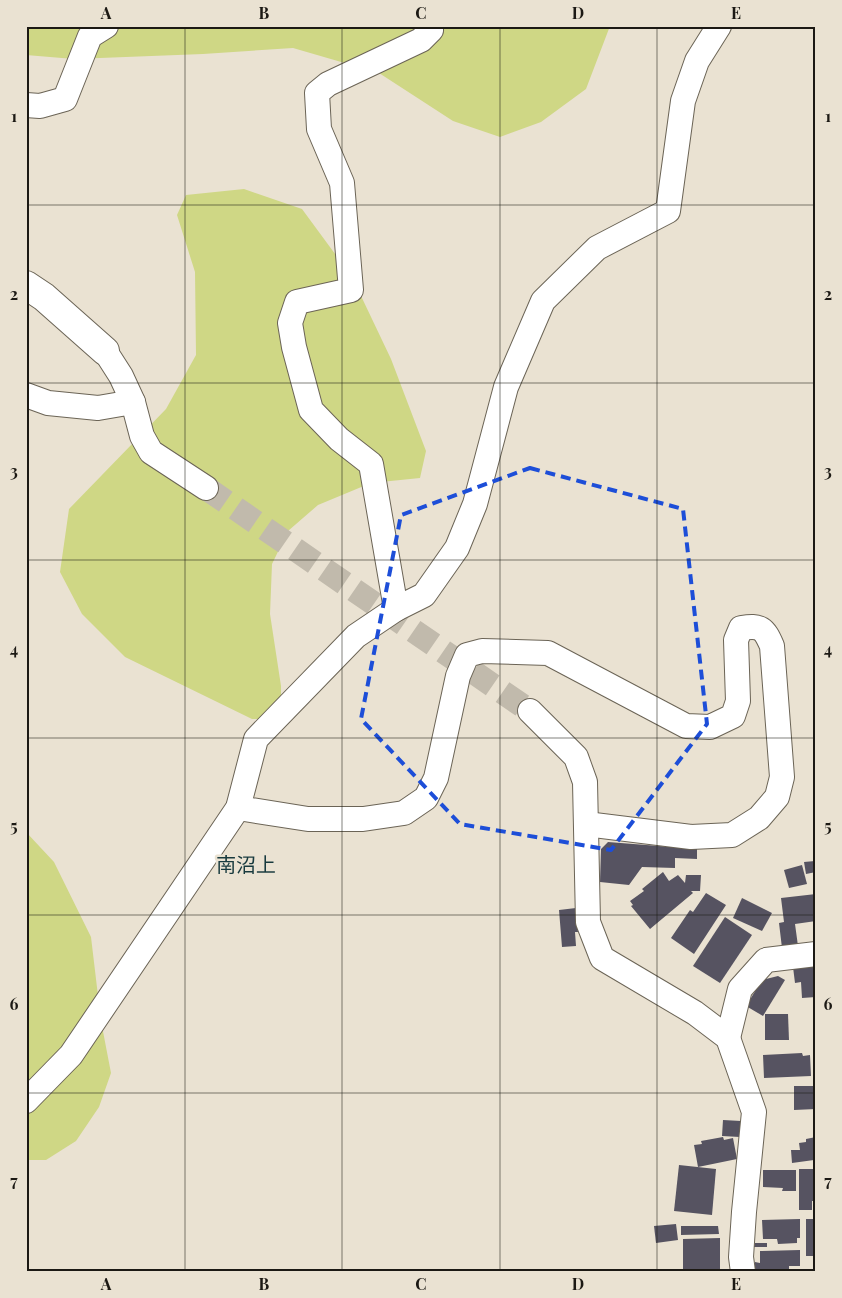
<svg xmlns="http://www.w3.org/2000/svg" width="842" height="1298" font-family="'Playfair Display','Noto Sans JP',serif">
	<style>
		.green { fill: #cfd785 }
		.building { fill: #565361 }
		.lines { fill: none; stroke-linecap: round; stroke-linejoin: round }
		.minor-tunnel { stroke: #c1baac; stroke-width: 24; stroke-dasharray: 24 12; stroke-linecap: butt }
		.minor-casing { stroke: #6b6456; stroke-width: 26 }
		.tertiary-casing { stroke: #6b6456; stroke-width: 30 }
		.minor { stroke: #fff; stroke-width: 24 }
		.tertiary { stroke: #fff; stroke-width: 28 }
		.marked { fill: none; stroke: #1d4ed8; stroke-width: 4; stroke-dasharray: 10 6; stroke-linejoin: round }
		.grid { fill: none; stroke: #1c1914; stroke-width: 1; stroke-opacity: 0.55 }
		.labels { text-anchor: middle; stroke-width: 5; stroke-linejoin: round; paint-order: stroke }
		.quarter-label { font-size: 20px; fill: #183a3e; stroke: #eae2d2 }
		.neatline { fill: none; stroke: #1c1914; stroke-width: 2 }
		.grid-label { font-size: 16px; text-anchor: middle; font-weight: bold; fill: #1c1914 }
	</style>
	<rect width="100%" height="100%" fill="#eae2d2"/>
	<g class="green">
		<path d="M26,26h584l-24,63 -45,33 -41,15 -47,-16 -74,-48 -86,-25 -90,6 -129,5 -48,-4z"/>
		<path d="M244,189l58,20 50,68 39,82 35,92 -6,27 -49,5 -53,22 -30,26 -16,33 -2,50 11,72v33h-29l-127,-62 -43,-43 -22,-42 9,-63 97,-100 30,-54 -1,-83 -18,-57 9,-20z"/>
		<path d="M26,832l28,30 37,75 10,84 10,52 -12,34 -23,34 -30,19h-20z"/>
	</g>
	<g class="building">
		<path d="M608,842l89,7v10l-22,-1v10l-33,-1 -13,18 -29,-3 1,-33z"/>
		<path d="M815,861l1,11 -10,2 -2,-12z"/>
		<path d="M802,865l5,19 -18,4 -5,-18z"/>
		<path d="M663,872l6,9 9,-6 7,8 1,-8h15l-1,16h-9l2,2 -43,36 -19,-23 2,-1 -3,-4 14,-10 -2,-2z"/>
		<path d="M706,893l20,12 -32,49 -23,-16 19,-28 3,2z"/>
		<path d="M816,894v27l-21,3 3,22 -16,2 -3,-25 5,-1 -3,-24z"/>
		<path d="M742,898l30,15 -10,18 -29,-13z"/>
		<path d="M576,908l2,24h-3l1,14 -14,1 -3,-37z"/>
		<path d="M725,917l27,18 -32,48 -27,-17z"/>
		<path d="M816,965v32l-14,1 -1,-16 -6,1 -2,-16z"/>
		<path d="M778,976l7,4 -22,36 -17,-10 16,-26z"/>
		<path d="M765,1014h23l1,26h-24z"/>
		<path d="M802,1053l1,3 7,-1 1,21 -47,2 -1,-23z"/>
		<path d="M794,1086h22v23l-22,1z"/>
		<path d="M723,1120l18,1 -1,16 -18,-1z"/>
		<path d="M723,1137l1,3 9,-2 4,21 -39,8 -4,-22 8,-1 -1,-3z"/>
		<path d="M816,1137v20l-3,1 1,2 -22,3 -1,-13h9l-1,-7 7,-1v-3z"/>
		<path d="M679,1165l37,4 -4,46 -38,-4z"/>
		<path d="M799,1169h17v32h-4v9h-13z"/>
		<path d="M763,1170h33v21h-14l1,-3 -20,-1z"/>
		<path d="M800,1219v19h-3v5l-19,1 -1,-5h-14l-1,-19z"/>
		<rect x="806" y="1219" width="10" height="37"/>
		<path d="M676,1224l2,16 -22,3 -2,-17z"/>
		<path d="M681,1226h37l1,8 -38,1z"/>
		<path d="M720,1238v32h-6v2h-31v-33z"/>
		<path d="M755,1243h12v4h-13z"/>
		<path d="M800,1250v16h-11v6h-34v-10l5,1v-12z"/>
	</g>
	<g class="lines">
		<path class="minor-tunnel" d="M206,488l324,223"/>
		<g class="minor-casing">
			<g id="minor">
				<path d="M26,105l14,1 25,-7 25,-63 16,-10"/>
				<path d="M105,351l16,25 12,26 9,34 9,16 55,36"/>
				<path d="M26,395l22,8 50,5 35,-6"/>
				<path d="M396,609l-25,-145 -32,-25 -28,-29 -17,-63 -4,-24 7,-21 54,-12 -9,-107 -23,-54 -2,-36 11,-9 93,-44 10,-10 -1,-4"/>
				<path d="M530,711l46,46 9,25 3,140 14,36 93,55 33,25 26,74 -10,100 -3,45 2,15"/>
				<path d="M238,808l70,11h55l41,-6 22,-15 10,-20 22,-102 9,-21 15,-4 66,2 138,73 24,1 23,-11 5,-15 -2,-61 5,-12c20,-3 23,0 31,18l10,131 -5,20 -18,21 -27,17 -41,2 -105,-13"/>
				<path d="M728,1038l12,-49 26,-29 50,-6"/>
				<path d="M26,1101l45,-46 167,-247 18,-69 100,-103 40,-27 28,-14 33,-47 18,-44 31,-117 37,-86 54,-53 71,-37 15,-110 14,-40 22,-35"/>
			</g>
		</g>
		<g class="tertiary-casing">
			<path id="tertiary" d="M26,285l18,12 61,54"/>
		</g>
		<use href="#minor" class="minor"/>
		<use href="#tertiary" class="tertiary"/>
	</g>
	<path class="marked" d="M530,468l153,41 24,215 -96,126 -151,-26 -99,-105 40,-204z"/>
	<path class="grid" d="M185,26v1246M342,26v1246M500,26v1246M657,26v1246M26,205h790M26,383h790M26,560h790M26,738h790M26,915h790M26,1093h790"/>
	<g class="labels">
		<g class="quarter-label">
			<text x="246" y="872">南沼上</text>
		</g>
	</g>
	<rect width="842" height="1298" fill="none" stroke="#eae2d2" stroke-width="55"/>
	<rect x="28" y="28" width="786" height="1242" class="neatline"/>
	<g class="grid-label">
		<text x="106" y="19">A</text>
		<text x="264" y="19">B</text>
		<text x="421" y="19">C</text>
		<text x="578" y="19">D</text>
		<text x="736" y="19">E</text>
		<text x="14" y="122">1</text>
		<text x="828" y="122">1</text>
		<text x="14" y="300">2</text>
		<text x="828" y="300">2</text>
		<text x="14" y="477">3</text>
		<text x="828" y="477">3</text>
		<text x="14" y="655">4</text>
		<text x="828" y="655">4</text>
		<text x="14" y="832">5</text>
		<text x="828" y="832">5</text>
		<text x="14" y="1010">6</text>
		<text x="828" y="1010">6</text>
		<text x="14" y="1187">7</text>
		<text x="828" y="1187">7</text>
		<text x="106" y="1290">A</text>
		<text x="264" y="1290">B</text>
		<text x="421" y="1290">C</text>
		<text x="578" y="1290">D</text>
		<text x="736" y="1290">E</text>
	</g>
</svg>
